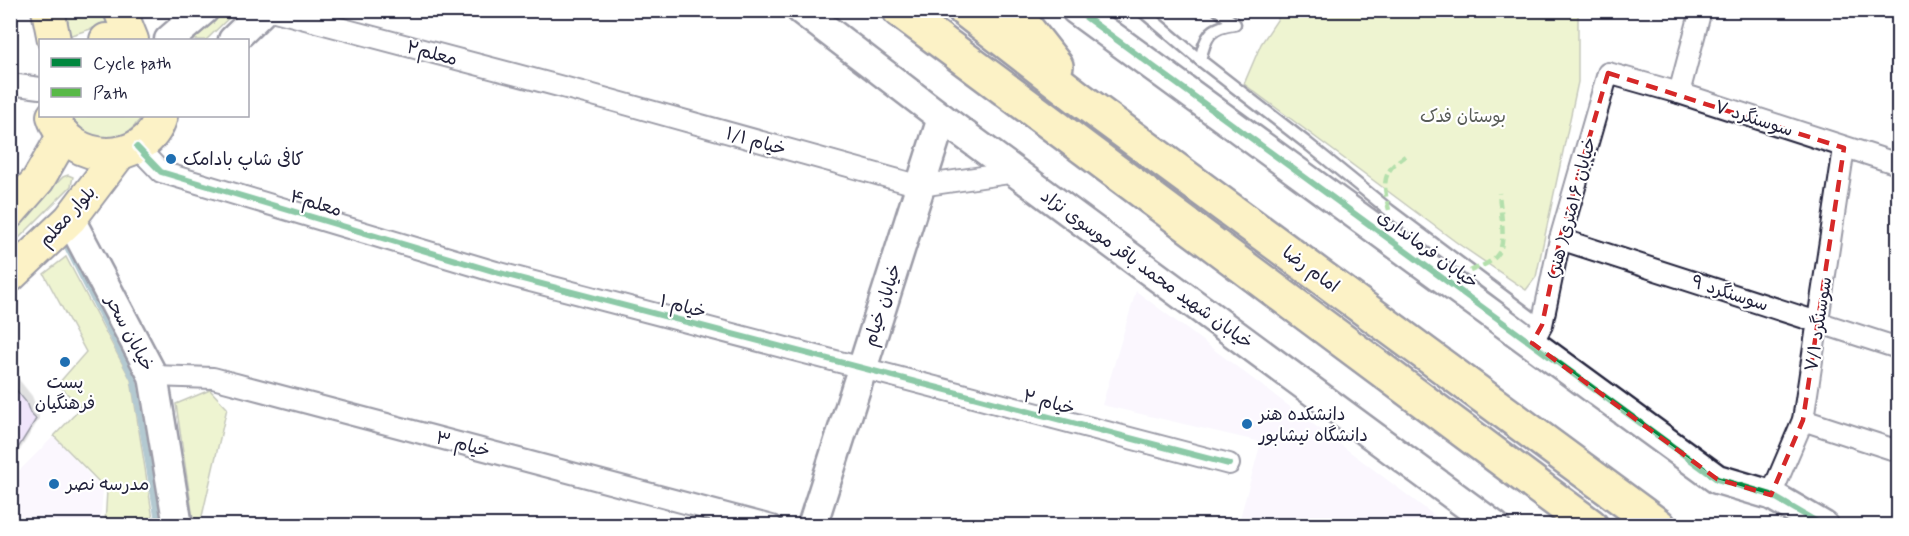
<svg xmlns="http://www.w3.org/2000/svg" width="1909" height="536" font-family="Mynerve,'Playpen Sans Arabic',sans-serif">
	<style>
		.built { fill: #f5eefc }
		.green { fill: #dae79a; stroke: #7e846a; stroke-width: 1.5 }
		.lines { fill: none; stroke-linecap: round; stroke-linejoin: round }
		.stream { stroke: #588899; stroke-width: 6 }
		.building { fill: #ddc6f6; stroke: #22223b; stroke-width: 1.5; filter: url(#shadow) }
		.lane-casing { stroke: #22223b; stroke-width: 15 }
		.street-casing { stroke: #22223b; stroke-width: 24 }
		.secondary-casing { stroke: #22223b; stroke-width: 33 }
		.primary-casing { stroke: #22223b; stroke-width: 36 }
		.highway-casing { stroke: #22223b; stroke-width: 38 }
		.lane { stroke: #fff; stroke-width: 10 }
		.street { stroke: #fff; stroke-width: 20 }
		.secondary { stroke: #fff; stroke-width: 28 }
		.primary { stroke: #f8e281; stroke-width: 32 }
		.highway { stroke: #f8e281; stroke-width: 33 }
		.quiet { stroke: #58b947; stroke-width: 4.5; stroke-dasharray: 9 4.5; stroke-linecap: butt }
		.cycleway-casing { stroke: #fff; stroke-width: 10 }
		.cycleway { stroke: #00873e; stroke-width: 6 }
		.marked { fill: none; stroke: #d62828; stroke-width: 4.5; stroke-dasharray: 12 8; stroke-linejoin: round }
		.poi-dot { fill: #1f6fb2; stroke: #fff; stroke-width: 2 }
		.labels { text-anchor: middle; stroke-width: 4.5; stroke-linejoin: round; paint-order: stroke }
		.street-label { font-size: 18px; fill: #22223b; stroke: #fff }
		.park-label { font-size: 18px; fill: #595d58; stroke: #fff }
		.poi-label { font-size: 18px; fill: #22223b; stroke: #fff; text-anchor: start }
	</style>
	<defs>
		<filter id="shadow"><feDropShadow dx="5.5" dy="-5.5" stdDeviation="0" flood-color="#0004"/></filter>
	</defs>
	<rect width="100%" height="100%" fill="#fff"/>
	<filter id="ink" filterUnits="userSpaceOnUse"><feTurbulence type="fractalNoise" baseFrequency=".0167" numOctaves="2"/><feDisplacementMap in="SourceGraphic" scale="12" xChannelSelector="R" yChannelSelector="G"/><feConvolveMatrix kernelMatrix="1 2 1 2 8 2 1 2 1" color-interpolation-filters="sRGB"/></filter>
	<g filter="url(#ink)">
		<g class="built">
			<path d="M1136,291l229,172 82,62h-209l23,-83 -159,-37z"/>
			<path d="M54,436l49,54 -3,35h-89v-46z"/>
		</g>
		<g class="green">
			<path d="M63,11h43l7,11 -48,15z"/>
			<path d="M223,11h13l-30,29h-13z"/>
			<path d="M1283,11h295v71l-42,195 -10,13 -66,-45 -216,-161 17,-40z"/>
			<path d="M69,116h73c-20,32 -53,30 -73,0z"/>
			<path d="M68,175l5,2 -2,9 -60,60v-16l52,-53z"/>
			<path d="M66,257l65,123 23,145h-49l2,-35 -53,-54 27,-28 -23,-24 28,-32 -42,-78z"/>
			<path d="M210,390l17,18 -27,117h-6l-18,-121z"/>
		</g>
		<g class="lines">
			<path class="stream" d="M68,249l66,131 25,146"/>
		</g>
		<path class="building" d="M10,382l16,20 4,11 6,6 -26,42z"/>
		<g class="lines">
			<g class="lane-casing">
				<g id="lane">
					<path d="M1141,10l59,50 108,84 81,66 153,115"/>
					<path d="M1200,60c6,-24 9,-33 35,-36l-17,-14"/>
				</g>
			</g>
			<g class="street-casing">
				<g id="street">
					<path d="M271,10l322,85 327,91 96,-14"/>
					<path d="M10,84l30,4"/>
					<path d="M1679,93l22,-83"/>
					<path d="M137,147l24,25 335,100 733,192"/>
					<path d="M1560,239l338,109"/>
					<path d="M1532,343l10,-18 18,-86 48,-166 71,20 219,71"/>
					<path d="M153,376l60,2 559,148"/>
					<path d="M1803,420l95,31"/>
					<path d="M1771,495l32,-75 41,-272"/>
				</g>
			</g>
			<g class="secondary-casing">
				<g id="secondary">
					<path d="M801,10l141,108 553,408"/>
					<path d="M1076,10l641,469 54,16 53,31"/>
					<path d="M169,40l35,-30"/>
					<path d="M233,40l31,-30"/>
					<path d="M70,219l83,157 25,150"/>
					<path d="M812,526l130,-408"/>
				</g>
			</g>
			<g class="primary-casing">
				<g id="primary">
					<path d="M48,10l6,30"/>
					<path d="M120,10l12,30"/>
					<path d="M106,40h1"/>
					<path d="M53,116c15,50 94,51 108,0"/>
					<path d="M10,212l28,-32 26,-45"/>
					<path d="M10,276l60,-57 50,-66"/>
				</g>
			</g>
			<g class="highway-casing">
				<g id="highway">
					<path d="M899,10l692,516"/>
					<path d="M965,10l115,89 579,427"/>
					<path d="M1012,10l44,56"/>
				</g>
			</g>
			<use href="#lane" class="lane"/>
			<use href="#street" class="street"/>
			<use href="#secondary" class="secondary"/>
			<use href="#primary" class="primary"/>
			<use href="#highway" class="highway"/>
			<g class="quiet">
				<path d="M1389,210c-6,-26 -8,-38 16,-54"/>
				<path d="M1470,271c9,-4 22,-8 28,-17 9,-12 2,-45 1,-61"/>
			</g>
			<g class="cycleway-casing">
				<g id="cycleway">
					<path d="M1076,10l641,469 54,16 53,31"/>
					<path d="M137,147l24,25 335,100 733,192"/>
				</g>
			</g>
			<use href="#cycleway" class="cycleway"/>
		</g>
	</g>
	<path d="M0 0H1909V536H0ZM1608,73l236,75 -41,272 -32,75 -54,-16 -185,-136 10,-18 18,-86z" fill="#fff" fill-opacity=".55" fill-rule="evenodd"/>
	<path class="marked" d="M1608,73l236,75 -41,272 -32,75 -54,-16 -185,-136 10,-18 18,-86z"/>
	<g class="poi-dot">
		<circle cx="171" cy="159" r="6"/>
		<circle cx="65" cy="362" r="6"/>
		<circle cx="1247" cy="424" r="6"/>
		<circle cx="54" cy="484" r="6"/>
	</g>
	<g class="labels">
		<g class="street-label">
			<text transform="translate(432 53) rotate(15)" y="6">معلم۲</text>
			<text transform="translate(1754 118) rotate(18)" y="6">سوسنگرد ۷</text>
			<text transform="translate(756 141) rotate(16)" y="6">خیام ۱/۱</text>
			<text transform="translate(316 203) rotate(17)" y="6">معلم۴</text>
			<text transform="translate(1571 208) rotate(-75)" y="6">خیابان ۱۶متری( هنر)</text>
			<text transform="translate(67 216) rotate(-48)" y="6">بلوار معلم</text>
			<text transform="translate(1428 249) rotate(36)" y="6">خیابان فرمانداری</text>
			<text transform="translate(1147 269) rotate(36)" y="6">خیابان شهید محمد باقر موسوی نژاد</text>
			<text transform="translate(1311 269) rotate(36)" y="6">امام رضا</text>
			<text transform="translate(1730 293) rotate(18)" y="6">سوسنگرد ۹</text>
			<text transform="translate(882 305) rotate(-72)" y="6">خیابان خیام</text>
			<text transform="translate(683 306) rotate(15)" y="6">خیام ۱</text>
			<text transform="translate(1818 324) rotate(-81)" y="6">سوسنگرد ۷/۱</text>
			<text transform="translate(130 333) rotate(62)" y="6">خیابان سحر</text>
			<text transform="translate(1049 402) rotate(15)" y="6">خیام ۲</text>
			<text transform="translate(463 444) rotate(15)" y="6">خیام ۳</text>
		</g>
		<g class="park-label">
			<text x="1463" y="122">بوستان فدک</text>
		</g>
		<g class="poi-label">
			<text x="183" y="165">کافی شاپ بادامک</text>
			<text x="65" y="388" text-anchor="middle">پست<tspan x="65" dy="21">فرهنگیان</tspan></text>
			<text x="1259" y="420">دانشکده هنر<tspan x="1259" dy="21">دانشگاه نیشابور</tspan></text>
			<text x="66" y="490">مدرسه نصر</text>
		</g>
	</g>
	<rect width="1909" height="536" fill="none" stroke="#fff" stroke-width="36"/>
	<rect x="18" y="18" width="1873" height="500" fill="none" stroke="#22223b" stroke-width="2" filter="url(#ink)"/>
	<rect x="39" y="39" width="210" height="78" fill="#ffffff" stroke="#a7a7b1" stroke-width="1.5"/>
	<rect x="51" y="58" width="30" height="9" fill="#00873e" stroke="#a7a7b1" stroke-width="1.5"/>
	<text x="93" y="69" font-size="18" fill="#22223b">Cycle path</text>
	<rect x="51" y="88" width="30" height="9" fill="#58b947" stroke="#a7a7b1" stroke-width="1.5"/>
	<text x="93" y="99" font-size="18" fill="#22223b">Path</text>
</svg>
